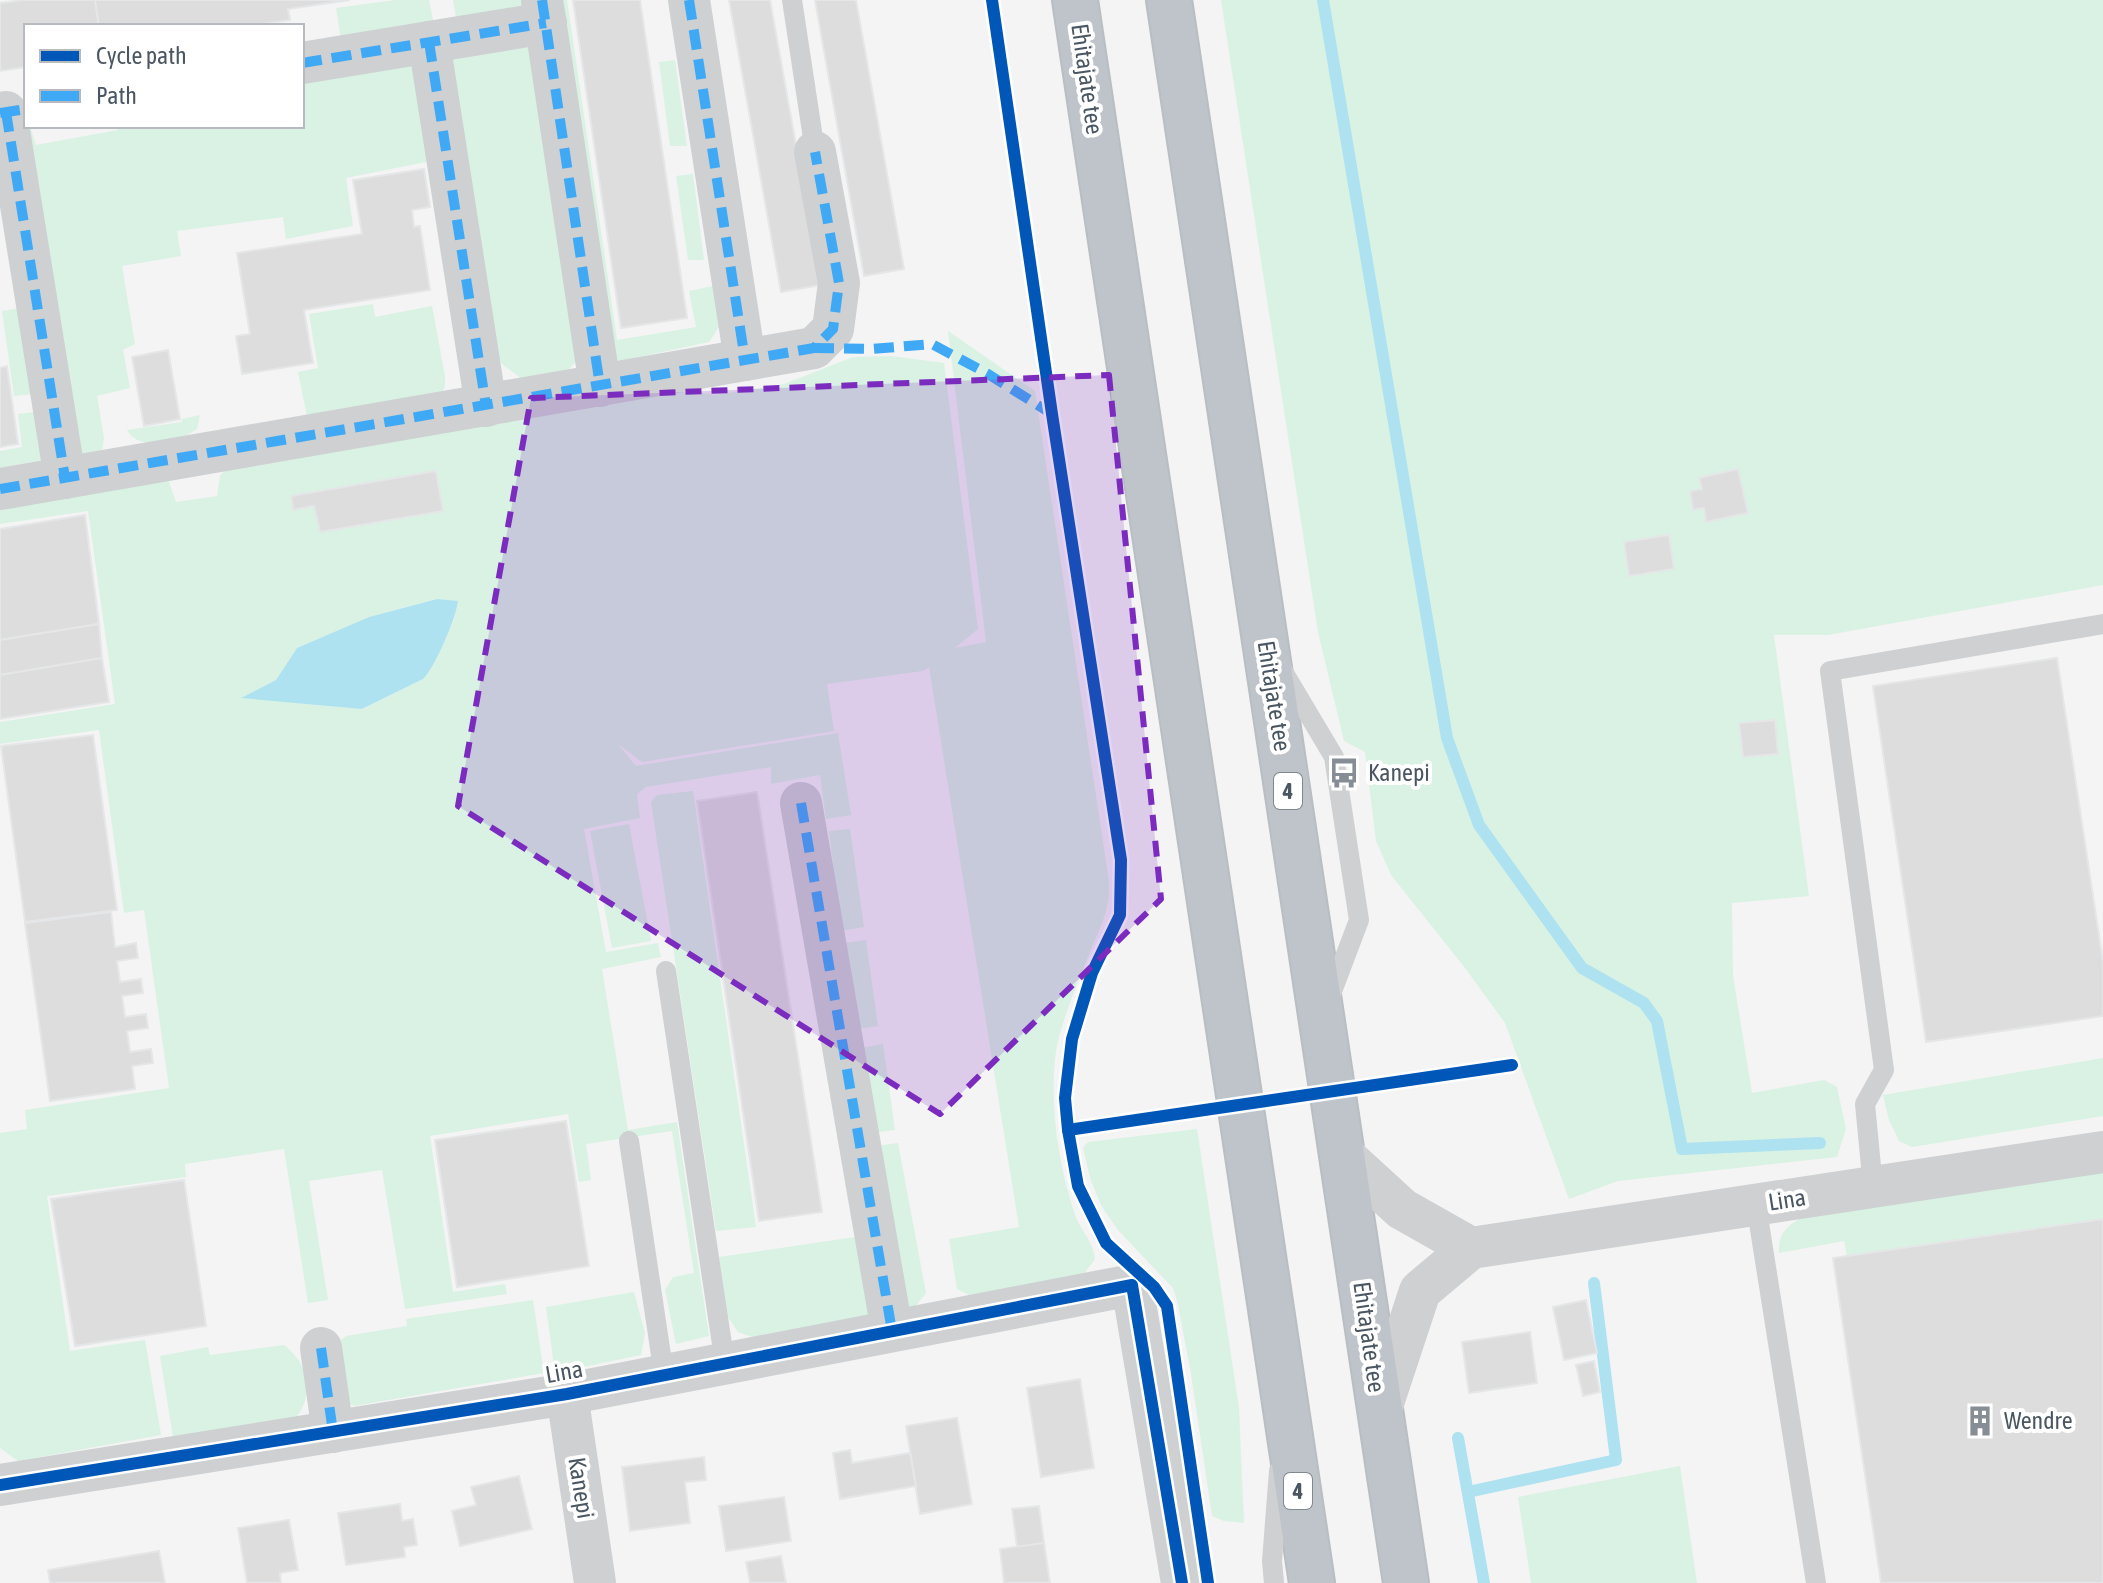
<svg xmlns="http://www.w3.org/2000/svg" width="2103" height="1583" font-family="'Asap Condensed',sans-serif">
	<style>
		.green { fill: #d9f2e3; fill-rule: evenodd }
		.water { fill: #aee2f0 }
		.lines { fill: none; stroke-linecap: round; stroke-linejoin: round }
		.stream { stroke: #aee2f0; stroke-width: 12 }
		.building { fill: #ddddde; stroke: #e5e6e7; stroke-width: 2 }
		.highway-casing { stroke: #b9bec3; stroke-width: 48 }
		.lane { stroke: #ced0d2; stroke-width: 20 }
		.street { stroke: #ced0d2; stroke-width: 42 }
		.highway { stroke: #bec4c9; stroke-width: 44 }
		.quiet { stroke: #3fa9f5; stroke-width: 10; stroke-dasharray: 20 10; stroke-linecap: butt }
		.cycleway-casing { stroke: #fff; stroke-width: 17 }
		.cycleway { stroke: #0057b8; stroke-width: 12 }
		.marked { fill: #7b2cbf; fill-opacity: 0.2; stroke: #7b2cbf; stroke-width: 6; stroke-dasharray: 16 10; stroke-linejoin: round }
		.labels { text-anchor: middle; stroke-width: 8; stroke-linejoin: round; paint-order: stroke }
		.shield { fill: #fff; stroke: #808990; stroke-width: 2 }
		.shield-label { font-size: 22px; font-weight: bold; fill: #4a5661 }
		.street-label { font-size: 24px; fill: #4a5661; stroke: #fff }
		.poi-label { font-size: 24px; fill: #4a5661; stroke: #fff; text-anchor: start }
	</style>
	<rect width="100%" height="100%" fill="#f4f4f4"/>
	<g class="green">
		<path d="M395,0h34l6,30 -93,16 -6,-38z"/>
		<path d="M453,0h78l1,3 -74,26z"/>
		<path d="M550,0h17l50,340 79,-13 -7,-36 24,-5 8,38 -12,18 -89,19 -13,-7z"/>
		<path d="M1221,0h882v585l-275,50h-54l35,261 -77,7 1,73 19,117 72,-13 13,7 9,42 -9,28 -219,24 -49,18 -64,-176 -40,-55 -74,-93 -15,-34 -11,-89 -21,-11 -26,-109z"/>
		<path d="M533,46l43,316 -10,10 -43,8 -21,-16 -8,-17 -44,-269 3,-19z"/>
		<path d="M675,60l12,86h-17l-11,-84z"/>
		<path d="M416,62l25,97 -95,19 7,48 -67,13 -3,-22 -106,14 4,25 -59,10 13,78 -12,6 7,38 -33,8 7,42 -2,12 -29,9 -47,-333h4l6,19 82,-15 -1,-4h185v-52z"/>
		<path d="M693,174l11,86h-16l-12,-84z"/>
		<path d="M373,304l2,13 57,-11 13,70v10l-4,9 -133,26 -10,-49 20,-4 -9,-54z"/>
		<path d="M20,308l12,86 -18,2 -12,-85z"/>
		<path d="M948,331l87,60 74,491c2,27 -9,45 -19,70 -11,27 -29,70 -34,99 -7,53 2,112 19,164 6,16 18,26 20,44l-15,20 -111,16 -12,-6 -8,-50 70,-12 -90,-560 -6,4 -96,13 7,47 -192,31 -24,-18 18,22 202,-33 13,82 -25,4 -6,-44 -49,9v-17l-125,20 -9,7 3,24 -56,11 22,123 52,-9 3,14 -59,12 26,161 49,-8 32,214 -33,8 -11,-54 8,-13 21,-4 -22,-142 -86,13 5,36 -12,2 -11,-68 -138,22 23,156 52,-8 2,10 -102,15 -23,-139 -73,11 19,119 -20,3 -24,-154 -99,15 1,13 -139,19 23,155 75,-11 16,95 -143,26 -18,-13v-315l27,-4 -2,-19 144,-22 -25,-178 -20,3 -25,-183 -99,14v-22l115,-18 -27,-193 -88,13v-25l168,-20 8,23 41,-6 3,-20 10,-11 426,-80 59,10 69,-11 69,-27 38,-1 53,7 34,266 -23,19 31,-6zM436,599l22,3c-1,15 -24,68 -35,77l-60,30 -120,-12 33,-17 21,-32 72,-31z"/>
		<path d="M34,412l9,48 -43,8v-17l22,-4 -4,-33z"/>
		<path d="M200,415l-3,14c-16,12 -58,24 -70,1l55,-8v-3z"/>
		<path d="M693,791l63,436 -40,4 -65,-429 6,-7z"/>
		<path d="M629,824l22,117 -39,7 -22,-117z"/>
		<path d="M850,829l14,98 -23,4 -12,-100z"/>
		<path d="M866,940l12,86 -20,3 -13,-86z"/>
		<path d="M883,1044l12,86 -22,3 -12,-85z"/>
		<path d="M2103,1058v58l-191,31 -13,-6 -10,-21 -6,-25z"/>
		<path d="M1197,1129l42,279 5,115 -20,-2 -12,-5 -21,-142 -13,-70 -5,-16 -55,-58 -16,-23 -11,-26 -8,-33 5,-6z"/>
		<path d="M898,1143l28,150 -13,16 -17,-12 -19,-151z"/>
		<path d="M2103,1172v47l-256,37 -3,-15 -65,12c-1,-20 8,-27 24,-36z"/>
		<path d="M869,1235l7,76 -13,7 -108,20 -17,-6 -10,-15 -9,-60z"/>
		<path d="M634,1292l11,41 -4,22 -86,18 -9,-66z"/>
		<path d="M533,1300l11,73 -190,33 -10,-5 -8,-57 10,-8 61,-10 -1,-7z"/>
		<path d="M284,1345c24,18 31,48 12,73l-123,19 -13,-81 48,-9 2,8z"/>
		<path d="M1680,1466l17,117h-166l-13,-86z"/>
	</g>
	<path class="water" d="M437,599l21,2c-1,15 -24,69 -35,78l-61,30 -121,-11 35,-18 21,-32 72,-31z"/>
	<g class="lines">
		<g class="stream">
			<path d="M1323,0l124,738 32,87 103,143 62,35 13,18 25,128 138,-6"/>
			<path d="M1458,1438l26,145"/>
			<path d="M1468,1492l148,-32 -22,-177"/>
		</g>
	</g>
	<g class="building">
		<path d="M23,0h72l4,26h-73v41l-26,4v-68z"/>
		<path d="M95,0h255l-62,9 2,11 -44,6h-147z"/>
		<path d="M573,0h67l47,318 -66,10z"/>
		<path d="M729,0h41l51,285 -40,7z"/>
		<path d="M815,0h41l48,269 -40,7z"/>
		<path d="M424,169l6,38 -18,3 2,17 6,-1 10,64 -126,20 9,53 -71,11 -6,-38 14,-2 -13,-81 125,-19 -9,-54z"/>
		<path d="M168,350l12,69 -36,7 -12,-69z"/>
		<path d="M7,366l11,78 -18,3v-79z"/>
		<path d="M1738,469l10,44 -42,9 -2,-14 -11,2 -3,-19 12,-2 -3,-11z"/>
		<path d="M436,471l7,40 -123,21 -6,-26 -21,4 -2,-14z"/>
		<path d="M85,515l14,109 -99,16v-111z"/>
		<path d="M1669,535l5,34 -45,7 -5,-34z"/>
		<path d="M99,624l3,34 -102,17v-35z"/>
		<path d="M102,658l7,44 -109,17v-44z"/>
		<path d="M2057,658l46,304v54l-177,26 -53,-356z"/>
		<path d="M1775,720l3,34 -35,3 -4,-34z"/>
		<path d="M93,735l24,175 -92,12 -24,-176z"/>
		<path d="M757,792l65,420 -63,9 -62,-420z"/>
		<path d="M111,912l4,35 21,-4 2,15 -21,3 3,21 21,-3 2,14 -21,3 3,21 21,-3 2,14 -21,3 3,21 21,-3 2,14 -21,3 3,23 -85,12 -25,-178z"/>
		<path d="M566,1121l23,145 -132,21 -22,-147z"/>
		<path d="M184,1180l22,146 -131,20 -24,-147z"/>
		<path d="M2103,1219v364h-222l-48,-325z"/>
		<path d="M1586,1300l11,53 -33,7 -11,-53z"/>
		<path d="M1530,1332l7,51 -68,10 -7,-51z"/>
		<path d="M1594,1361l6,31 -17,4 -7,-31z"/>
		<path d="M1080,1379l14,89 -53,9 -14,-89z"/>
		<path d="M957,1418l15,86 -52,10 -14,-88z"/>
		<path d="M850,1450l2,13 58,-10 6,33 -76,13 -7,-46z"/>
		<path d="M704,1457l2,23 -21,2 5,41 -60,8 -8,-64z"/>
		<path d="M519,1476l13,53 -72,17 -8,-35 24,-6 -5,-18z"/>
		<path d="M784,1497l7,44 -65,10 -7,-45z"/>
		<path d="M400,1504l2,17 11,-2 4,26 -13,2 1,10 -59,8 -8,-52z"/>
		<path d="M1039,1506l5,37 -27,4 -5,-38z"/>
		<path d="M289,1520l9,50 -18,3 1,10h-34l-9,-55z"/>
		<path d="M1044,1543l6,40h-46l-4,-34z"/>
		<path d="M159,1551l6,32h-115l-2,-13z"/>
		<path d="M781,1556l5,27h-36l-4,-21z"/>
	</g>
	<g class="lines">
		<g class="highway-casing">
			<g id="highway">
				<path d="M1075,0l237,1583"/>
				<path d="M1169,0l237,1583"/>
			</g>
		</g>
		<g class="lane">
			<path d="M792,0l21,138"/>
			<path d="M1281,668l53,89 25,163 -31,82"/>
			<path d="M666,971l59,393"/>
			<path d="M629,1141l35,234"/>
			<path d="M1873,1187l-8,-83 19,-34 -54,-399 273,-47"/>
			<path d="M1756,1204l60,379"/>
			<path d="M1274,1583l-2,-22 7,-90"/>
		</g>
		<g class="street">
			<path d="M542,0l58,386"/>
			<path d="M689,0l56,360"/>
			<path d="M429,42l57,364"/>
			<path d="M302,63l244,-40"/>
			<path d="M6,112l59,366"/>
			<path d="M0,489l814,-141 19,-19 6,-46 -24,-131"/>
			<path d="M801,803l91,528"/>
			<path d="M1343,1155l59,54 69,39 -51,43 -40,121"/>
			<path d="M1471,1248l632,-96"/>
			<path d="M321,1348l12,84"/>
			<path d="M567,1394l28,189"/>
			<path d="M0,1485l567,-91 565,-109 50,298"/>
		</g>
		<use href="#highway" class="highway"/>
		<g class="quiet">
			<path d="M542,0l58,386"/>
			<path d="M689,0l56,360"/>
			<path d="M429,42l57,364"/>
			<path d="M302,63l244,-40"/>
			<path d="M6,112l59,366"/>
			<path d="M0,113l26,-4"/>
			<path d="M814,348l58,1 60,-5 56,30 64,40"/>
			<path d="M0,489l814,-141 19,-19 6,-46 -24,-131"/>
			<path d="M801,803l91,528"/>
			<path d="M321,1348l12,84"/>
		</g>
		<g class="cycleway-casing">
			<g id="cycleway">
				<path d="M992,0l60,414 69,446 -1,55 -28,58 -20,66 -7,59 3,32 10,56 28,57 48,44 13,19 41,277"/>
				<path d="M1068,1130l444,-65"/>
				<path d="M0,1485l567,-91 565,-109 50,298"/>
			</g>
		</g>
		<use href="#cycleway" class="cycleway"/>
	</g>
	<path class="marked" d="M1109,375l52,524 -221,215 -482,-308 73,-408z"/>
	<defs>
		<g id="bus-bare" transform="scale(2.4)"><path d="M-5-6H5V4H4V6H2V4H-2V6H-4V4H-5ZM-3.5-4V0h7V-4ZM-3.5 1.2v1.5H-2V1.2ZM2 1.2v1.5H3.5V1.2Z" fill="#868d94" stroke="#fff" stroke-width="2.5" paint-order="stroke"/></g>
		<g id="building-bare" transform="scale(2.4)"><path d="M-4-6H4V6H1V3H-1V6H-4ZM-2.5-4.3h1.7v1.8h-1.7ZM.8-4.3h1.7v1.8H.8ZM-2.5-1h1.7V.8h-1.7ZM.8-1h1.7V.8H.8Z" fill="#868d94" stroke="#fff" stroke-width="2.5" paint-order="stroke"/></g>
	</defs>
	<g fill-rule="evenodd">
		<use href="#bus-bare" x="1344" y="773"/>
		<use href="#building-bare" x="1980" y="1421"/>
	</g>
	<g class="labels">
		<g class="shield">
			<rect x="1274" y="773" width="28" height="36" rx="6"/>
			<rect x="1284" y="1473" width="28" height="36" rx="6"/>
		</g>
		<g class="shield-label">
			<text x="1288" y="799">4</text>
			<text x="1298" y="1499">4</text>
		</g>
		<g class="street-label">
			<text transform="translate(1087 79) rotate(82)" y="8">Ehitajate tee</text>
			<text transform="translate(1274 696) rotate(81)" y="8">Ehitajate tee</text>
			<text transform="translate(1787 1200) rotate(-9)" y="8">Lina</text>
			<text transform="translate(1369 1337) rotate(82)" y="8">Ehitajate tee</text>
			<text transform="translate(564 1372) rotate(-10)" y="8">Lina</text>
			<text transform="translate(581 1488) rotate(81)" y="8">Kanepi</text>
		</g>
		<g class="poi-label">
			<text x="1368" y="781">Kanepi</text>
			<text x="2004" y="1429">Wendre</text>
		</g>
	</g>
	<rect x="24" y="24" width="280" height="104" fill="#ffffff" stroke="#b7bbc0" stroke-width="2"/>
	<rect x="40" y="50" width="40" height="12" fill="#0057b8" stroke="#b7bbc0" stroke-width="2"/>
	<text x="96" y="64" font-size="24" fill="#4a5661">Cycle path</text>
	<rect x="40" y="90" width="40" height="12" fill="#3fa9f5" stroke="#b7bbc0" stroke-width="2"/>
	<text x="96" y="104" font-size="24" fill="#4a5661">Path</text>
</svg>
